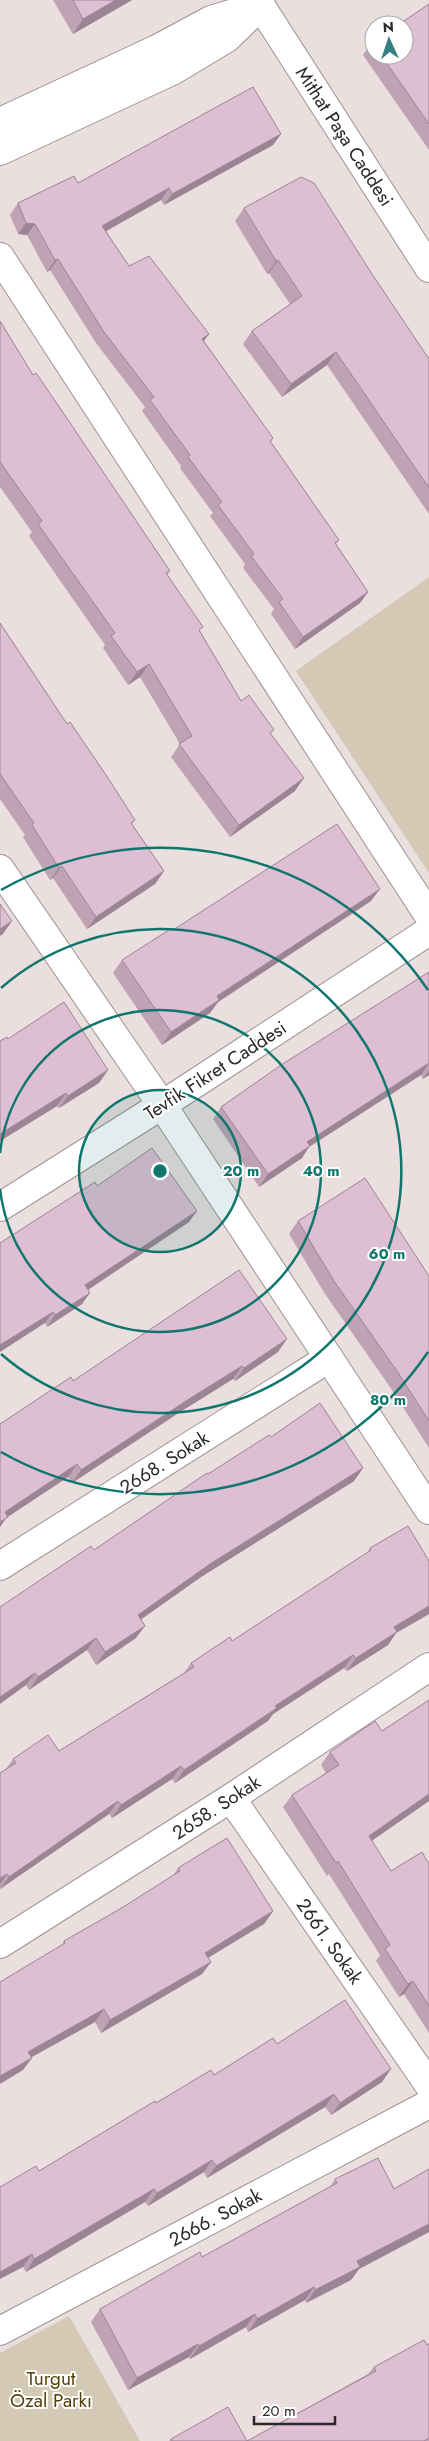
<svg xmlns="http://www.w3.org/2000/svg" width="429" height="2441" font-family="Jost,sans-serif">
	<style>
		.green { fill: #d4c9b5 }
		.lines { fill: none; stroke-linecap: round; stroke-linejoin: round }
		.minor-casing { stroke: #9d9192; stroke-width: 30 }
		.minor { stroke: #fff; stroke-width: 28 }
		.wall { fill: #bfa3b5 }
		.shaded-wall { fill: #9b8594 }
		.building { fill: #debed3; stroke: #9b8594 }
		.ring { fill: none; stroke: #0f766e; stroke-width: 2.5 }
		.labels { text-anchor: middle; stroke-width: 4; stroke-linejoin: round; paint-order: stroke }
		.street-label { font-size: 19px; fill: #2c2728; stroke: #fff }
		.park-label { font-size: 19px; fill: #574008; stroke: #fff }
		.centre { fill: #0f766e; stroke: #fff; stroke-width: 2.5 }
		.ring-label { font-size: 15px; text-anchor: middle; font-weight: bold; fill: #0f766e; stroke: #fff; stroke-width: 4; stroke-linejoin: round; paint-order: stroke }
	</style>
	<rect width="100%" height="100%" fill="#eadede"/>
	<g class="green">
		<path d="M429,577v296l-133,-202z"/>
		<path d="M69,2316l71,125h-140v-88z"/>
	</g>
	<g class="lines">
		<g class="minor-casing">
			<g id="minor">
				<path d="M257,0l172,268"/>
				<path d="M0,122l157,-73 54,-29 46,-14"/>
				<path d="M0,151l174,-81 53,-32 34,-33"/>
				<path d="M0,257l429,659"/>
				<path d="M0,869l162,236 267,405"/>
				<path d="M0,1207l162,-102 267,-174"/>
				<path d="M0,1566l329,-208"/>
				<path d="M231,1798l198,287"/>
				<path d="M0,1944l231,-146 198,-131"/>
				<path d="M0,2331l429,-227"/>
			</g>
		</g>
		<use href="#minor" class="minor"/>
	</g>
	<g class="wall">
		<path d="M53,0h79l-59,34z"/>
		<path d="M429,4v146l-66,-95 9,-13 2,-1v14h30z"/>
		<path d="M281,134l-8,11 -109,60 -3,-5 -55,31 23,35 80,68 -5,7 69,97 -2,4 68,98 -3,4 32,48 -8,11 -65,46 -24,-35 3,-5 -31,-41 2,-4 -35,-48 3,-3 -33,-45 1,-2 -39,-55 3,-4 -49,-64 -46,-73 -3,2 -20,-37 -9,-1 -8,-19 8,-12 60,-20z"/>
		<path d="M244,208l128,66 57,85v155l-102,-149 -45,32 -39,-53 9,-13 38,-27 -21,-31 -2,1 -32,-53z"/>
		<path d="M0,321l33,54 137,196 -3,4 74,126 30,33 24,57 -65,46 -59,-80 9,-13 -40,-67 -12,8 -25,-37 2,-3 -76,-109 3,-4 -32,-45z"/>
		<path d="M0,623l67,101 68,96 -3,4 32,47 -9,13 -68,45 -34,-51 -3,2 -27,-43 2,-2 -25,-36z"/>
		<path d="M371,901l-153,101 -8,11 -48,32 -49,-72 9,-13 51,-30z"/>
		<path d="M429,972v103l-6,4 -2,-4 -112,72 -7,11 -43,29 -46,-68 8,-12z"/>
		<path d="M8,1039l100,31 -9,13 -40,25 -2,-2 -57,35v-100z"/>
		<path d="M97,1186l92,36 -101,68 -6,14 -35,23 -2,-4z"/>
		<path d="M298,1221l131,55v172l-39,-61 -65,-93 -36,-60z"/>
		<path d="M278,1352l-43,29 -2,-2 -53,33 -108,71 -4,-6 -62,41 -6,9v-103l73,-43z"/>
		<path d="M271,1437l92,31 -9,13 -153,96 -60,42 -5,19 -40,27 -9,-15 -58,40 -3,-5 68,-135 114,-76z"/>
		<path d="M370,1548l59,13v53l-33,19 -8,12 -41,26 -3,-3 -71,46 -5,7 -93,62 -3,-4 -60,39 -3,-4 -109,75v-116l6,-4 7,-10 46,-8 125,-78 7,-10 41,-22 135,-88z"/>
		<path d="M429,1700v101l-58,40 20,30 38,-7v169l-25,-39 -5,3 -23,-36 4,-6 -51,-81 -2,2 -44,-69 9,-12 34,-22 -5,-8 9,-13 52,-21z"/>
		<path d="M178,1868l95,43 -9,13 -56,34 3,4 -9,12 -101,59 -6,-11 -63,35 -9,13 38,-124 3,-5 56,-32 52,-32z"/>
		<path d="M277,2044l105,38 -51,33 -6,-8 -118,71 -3,-6 -56,34 -3,-4 -119,70 -3,-5 16,-96 117,-68z"/>
		<path d="M429,2169v64v-1l-70,37 -8,11 -45,23 -1,-3 -57,32 -2,-5 -56,32 -1,-2 -61,33 -37,-68 9,-13 102,-52 128,-70 5,-8 59,10z"/>
		<path d="M427,2345l2,96h-260l2,-2 76,2 121,-67 6,-7z"/>
	</g>
	<g class="shaded-wall">
		<path d="M116,0h16l-59,34 10,-15z"/>
		<path d="M281,134l-8,11 -109,60 8,-11z"/>
		<path d="M169,188l-8,12 -67,38 8,-12z"/>
		<path d="M26,223l9,1 -8,11 -9,-1z"/>
		<path d="M58,259l-8,11 -3,2 8,-12z"/>
		<path d="M278,260l-9,13 -2,1 9,-13z"/>
		<path d="M209,334l-8,11 1,-6z"/>
		<path d="M336,352l-9,13 -45,32 9,-13z"/>
		<path d="M368,592l-8,11 -65,46 8,-12z"/>
		<path d="M149,664l-9,13 -12,8 9,-13z"/>
		<path d="M304,778l-9,13 -65,46 9,-12z"/>
		<path d="M62,866l-9,12 -3,2 9,-12z"/>
		<path d="M164,871l-9,13 -68,45 9,-12z"/>
		<path d="M380,889l-9,12 -153,101 -8,11 -48,32 9,-13 46,-36z"/>
		<path d="M12,921l-9,13 -3,2v-7z"/>
		<path d="M429,1063l-8,12 -112,72 -7,11 -43,29 9,-13 39,-32z"/>
		<path d="M108,1070l-9,13 -40,25 9,-12z"/>
		<path d="M429,1070v5l-6,4z"/>
		<path d="M66,1093l-9,13 -57,35v-7z"/>
		<path d="M197,1211l-8,11 -112,75 8,-12z"/>
		<path d="M90,1293l-8,11 -35,23 8,-12z"/>
		<path d="M53,1312l-8,11 -45,29v-7z"/>
		<path d="M287,1339l-9,13 -43,29 9,-13z"/>
		<path d="M242,1366l-9,13 -53,33 -108,71 9,-13 108,-71z"/>
		<path d="M77,1464l-9,13 -62,41 -6,9v-8l5,-7z"/>
		<path d="M363,1468l-9,13 -153,96 -72,51 9,-13 72,-51z"/>
		<path d="M429,1606v8l-33,19 -8,12 -41,26 9,-13 38,-31z"/>
		<path d="M145,1626l-9,12 -40,27 9,-13z"/>
		<path d="M96,1638l-9,12 -58,40 9,-13z"/>
		<path d="M353,1655l-9,13 -71,46 -5,7 -93,62 9,-13 91,-64z"/>
		<path d="M35,1673l-9,12 -26,19v-7z"/>
		<path d="M181,1766l-9,13 -60,39 9,-13z"/>
		<path d="M429,1794v7l-69,48 9,-13z"/>
		<path d="M118,1801l-9,13 -109,75 9,-12z"/>
		<path d="M7,1874l-7,10v-6z"/>
		<path d="M273,1911l-9,13 -68,41 9,-12z"/>
		<path d="M211,1962l-9,12 -101,59 9,-13z"/>
		<path d="M413,1981l-9,13 -5,3 9,-13z"/>
		<path d="M104,2009l-9,13 -76,42 9,-12z"/>
		<path d="M32,2058l-9,12 -23,14v-8z"/>
		<path d="M391,2069l-9,13 -51,33 9,-12z"/>
		<path d="M334,2094l-9,13 -118,71 9,-12z"/>
		<path d="M212,2160l-8,12 -56,34 9,-13z"/>
		<path d="M154,2189l-9,13 -119,70 8,-13z"/>
		<path d="M429,2224v8l-70,37 -8,11 -45,23 9,-13 42,-29z"/>
		<path d="M32,2254l-9,13 -23,12v-7z"/>
		<path d="M314,2287l-9,13 -57,32 9,-13z"/>
		<path d="M255,2314l-9,13 -56,32 9,-13z"/>
		<path d="M198,2344l-9,13 -61,33 9,-12z"/>
	</g>
	<g class="building">
		<path d="M73,0h43l-33,19z"/>
		<path d="M429,4v120l-48,-69h23v-30h-6z"/>
		<path d="M253,87l28,47 -109,60 -3,-6 -67,38 27,40 20,-10 60,78 -7,5 71,99 -3,3 69,99 -4,3 33,49 -65,45 -24,-35 4,-3 -32,-43 3,-2 -36,-49 4,-3 -34,-45 2,-2 -40,-55 4,-3 -50,-65 -46,-73 -3,1 -20,-36 -9,-1 -8,-20 56,-27 4,7z"/>
		<path d="M301,177l13,6 58,91 57,85v129l-93,-136 -45,32 -39,-53 50,-35 -24,-36 -2,1 -32,-53z"/>
		<path d="M0,321l33,54 3,-2 26,38 108,160 -4,2 37,54 -4,3 42,71 8,-6 25,35 -4,3 34,45 -65,47 -60,-81 13,-8 -43,-72 -12,8 -26,-36 4,-3 -77,-109 4,-3 -42,-59z"/>
		<path d="M0,623l67,101 3,-2 36,53 29,45 -4,3 33,48 -68,46 -34,-51 -3,2 -27,-43 2,-2 -34,-49z"/>
		<path d="M337,824l43,65 -163,107 2,4 -48,32 -49,-72 50,-32 1,2z"/>
		<path d="M0,904l12,17 -12,8z"/>
		<path d="M429,972v91l-122,79 3,4 -42,28 -47,-67 60,-42z"/>
		<path d="M64,1002l44,68 -40,26 -2,-3 -66,41v-93l7,-4 1,2z"/>
		<path d="M152,1148l45,63 -112,74 5,8 -35,22 -2,-3 -53,33v-102l95,-61 2,4z"/>
		<path d="M365,1178l64,98v145l-30,-47 -65,-93 -36,-60z"/>
		<path d="M239,1270l48,69 -43,29 -2,-2 -53,33 -108,71 -4,-6 -72,48 3,5 -8,5v-98l71,-47 2,4z"/>
		<path d="M320,1403l43,65 -153,96 -72,51 7,11 -40,26 -9,-14 -58,39 -3,-4 -35,24v-90l91,-61 3,4 113,-77 1,1 61,-39 2,2z"/>
		<path d="M408,1526l21,35v45l-35,21 3,5 -41,26 -3,-3 -78,51 2,2 -93,62 -3,-4 -60,39 -3,-4 -109,76 -2,-3 -7,4v-105l16,-10 -3,-4 35,-24 11,16 135,-84 -3,-4 39,-26 2,4 139,-91 -1,-2z"/>
		<path d="M429,1700v94l-60,42 22,35 31,-19 7,12v142l-16,-25 -5,3 -23,-35 5,-4 -52,-84 -2,2 -44,-68 47,-30 -9,-13 45,-31 7,10z"/>
		<path d="M227,1838l46,73 -68,42 6,9 -101,58 -6,-11 -76,43 4,6 -32,18v-94l65,-39 -1,-2 56,-32 60,-38 -2,-3z"/>
		<path d="M345,2000l46,69 -51,34 -6,-9 -118,72 -4,-6 -55,33 -3,-4 -120,70 -2,-5 -32,18v-85l36,-21 3,5 116,-70 1,2 55,-33 3,5 59,-37 4,6z"/>
		<path d="M378,2158l16,31 35,-20v55l-72,37 3,6 -45,23 -1,-3 -57,32 -2,-5 -56,32 -1,-2 -61,34 -37,-69 100,-57 2,5 135,-74 -2,-4z"/>
		<path d="M424,2340l3,5 2,-2v95l-5,3h-252l-1,-2 57,-32 19,34 129,-70 -2,-4z"/>
	</g>
	<circle cx="160" cy="1171" r="81" fill="#0f766e" fill-opacity=".12"/>
	<g class="ring">
		<circle cx="160" cy="1171" r="81"/>
		<path d="M0 1153A161 161 0 1 1 0 1189"/>
		<path d="M1 988A242 242 0 1 1 1 1354"/>
		<path d="M428 1352A323 323 0 0 1 1 1452M1 890A323 323 0 0 1 428 990"/>
	</g>
	<g class="labels">
		<g class="street-label">
			<text transform="translate(345 136) rotate(57)" y="7">Mithat Paşa Caddesi</text>
			<text transform="translate(215 1070) rotate(-33)" y="7">Tevfik Fikret Caddesi</text>
			<text transform="translate(164 1462) rotate(-32)" y="7">2668. Sokak</text>
			<text transform="translate(216 1807) rotate(-33)" y="7">2658. Sokak</text>
			<text transform="translate(330 1941) rotate(55)" y="7">2661. Sokak</text>
			<text transform="translate(215 2217) rotate(-28)" y="7">2666. Sokak</text>
		</g>
		<g class="park-label">
			<text x="51" y="2385">Turgut<tspan x="51" dy="22">Özal Parkı</tspan></text>
		</g>
	</g>
	<circle cx="160" cy="1171" r="8" class="centre"/>
	<g class="ring-label">
		<text x="241" y="1176">20 m</text>
		<text x="321" y="1176">40 m</text>
		<text x="387" y="1259">60 m</text>
		<text x="388" y="1405">80 m</text>
	</g>
	<g transform="translate(389 40) rotate(357)"><circle r="24" fill="#ffffff" stroke="#aba9a9"/>
	<path d="M0-4L9 19L0 12L-9 19Z" fill="#357e81"/>
	<text y="-8" font-size="14" font-weight="bold" text-anchor="middle" fill="#2c2728">N</text>
	</g>
	<path d="M254 2416v8h81v-8" fill="none" stroke="#2c2728" stroke-width="2.5"/>
	<text x="262" y="2416" font-size="15" fill="#2c2728" stroke="#ffffff" stroke-width="4" paint-order="stroke">20 m</text>
</svg>
